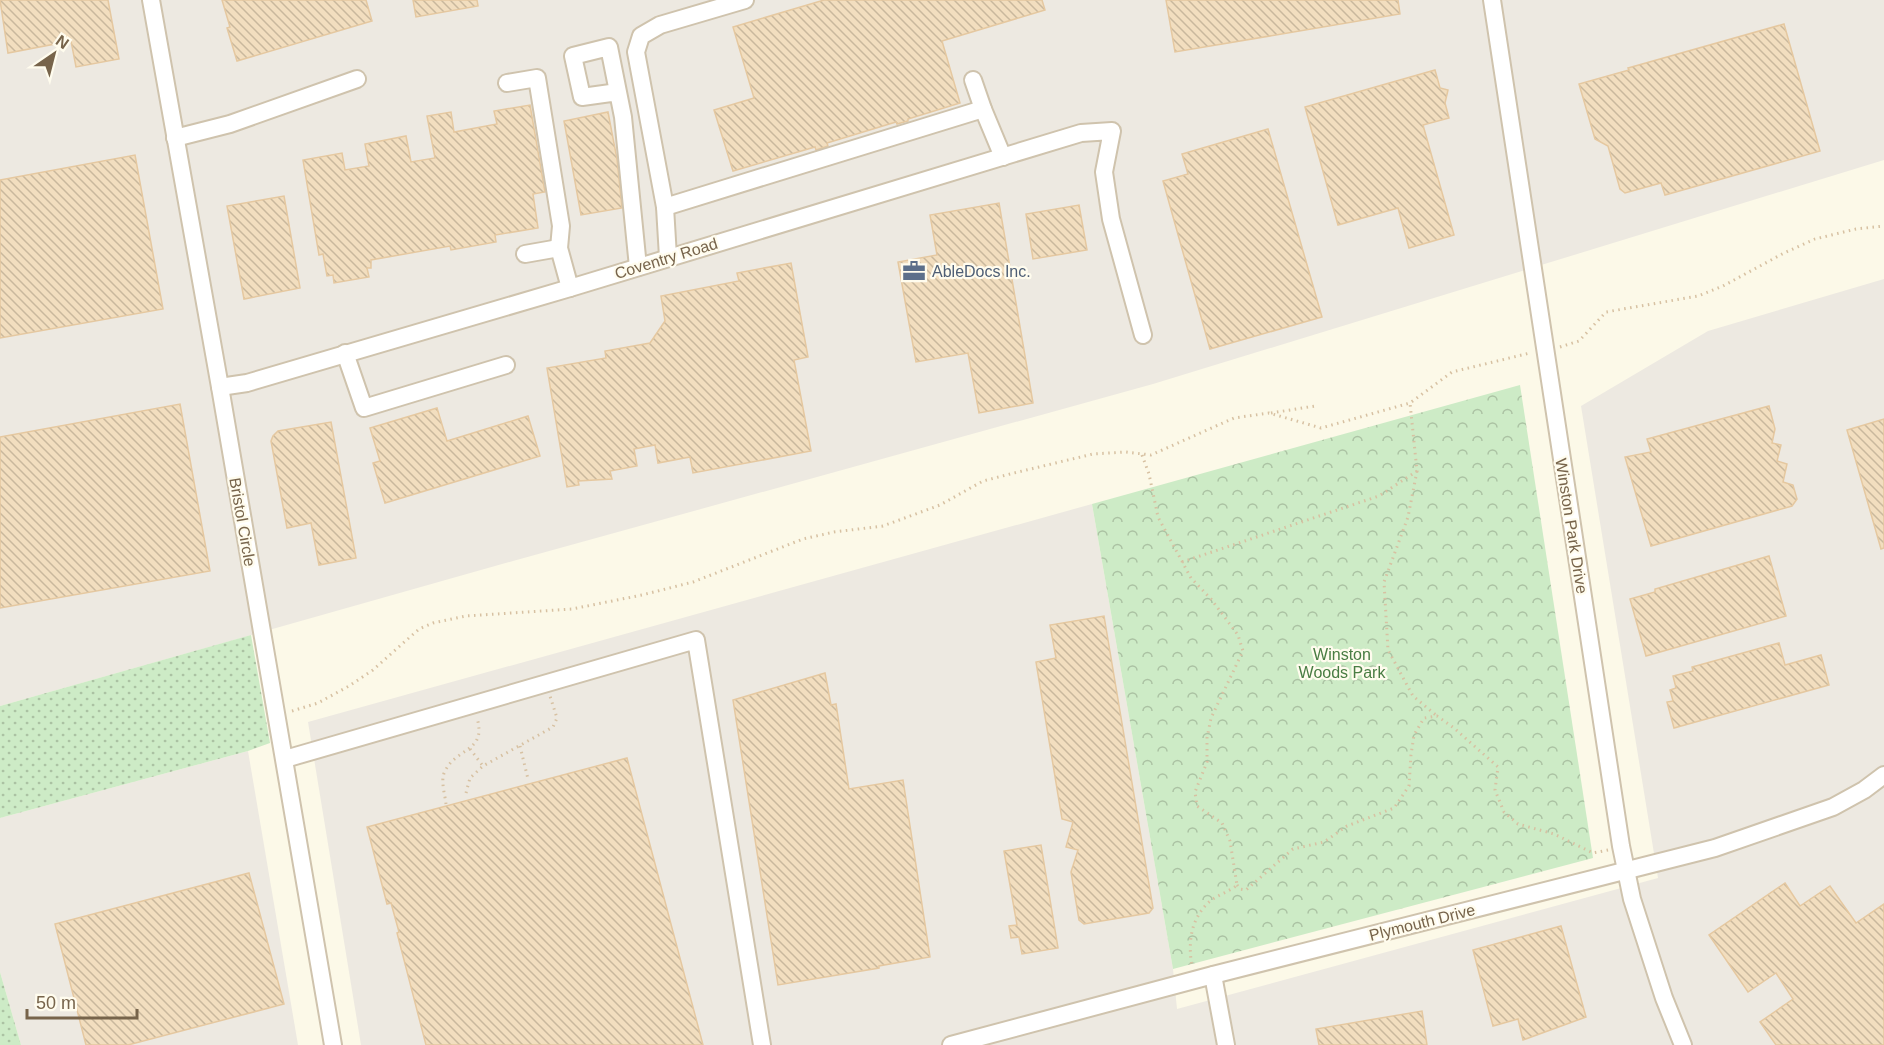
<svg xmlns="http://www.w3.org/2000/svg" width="1884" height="1045" font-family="Arial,sans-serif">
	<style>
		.industrial { fill: #ede9e1 }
		.grass { fill: url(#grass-dots) }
		.forest { fill: url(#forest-crowns) }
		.building { fill: url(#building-back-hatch); stroke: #e5c8a0; stroke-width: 1.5 }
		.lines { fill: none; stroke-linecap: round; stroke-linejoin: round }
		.minor-casing { stroke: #cfc3ad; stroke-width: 20 }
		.path { stroke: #d7c1a2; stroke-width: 3; stroke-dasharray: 1.5 4.5; stroke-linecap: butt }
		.minor { stroke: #fff; stroke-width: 16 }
		.labels { text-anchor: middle; stroke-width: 4.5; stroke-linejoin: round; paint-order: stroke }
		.street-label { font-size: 16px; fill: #77644b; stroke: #fffcee }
		.service-label { font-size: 16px; fill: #4e5e75; stroke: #fffcee; text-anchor: start }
		.park-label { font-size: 16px; fill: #497d43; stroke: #fffcee }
	</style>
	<defs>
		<pattern id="grass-dots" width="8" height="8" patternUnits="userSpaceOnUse" patternTransform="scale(1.5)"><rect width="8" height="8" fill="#cdebc6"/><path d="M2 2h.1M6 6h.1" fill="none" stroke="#abc2a3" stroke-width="1.8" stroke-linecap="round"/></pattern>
		<pattern id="forest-crowns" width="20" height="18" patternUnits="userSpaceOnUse" patternTransform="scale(1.5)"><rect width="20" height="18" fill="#cdebc6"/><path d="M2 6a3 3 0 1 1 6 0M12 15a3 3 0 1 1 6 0" fill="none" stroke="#abc2a3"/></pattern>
		<pattern id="building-back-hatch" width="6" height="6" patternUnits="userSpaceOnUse" patternTransform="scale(1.5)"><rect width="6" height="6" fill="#f2debf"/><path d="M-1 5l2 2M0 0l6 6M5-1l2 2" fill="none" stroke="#c9b89d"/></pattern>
	</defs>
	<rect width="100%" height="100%" fill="#fcf9e8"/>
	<g class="industrial">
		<path d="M0,0h1884v160l-731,224 -640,177 -513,145z"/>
		<path d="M1884,279v766h-1523l-53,-323 784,-218 81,465 4,40 481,-131 -77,-472 127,-75z"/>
		<path d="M248,751l50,294h-277l-21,-73v-154z"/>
	</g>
	<g class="grass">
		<path d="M251,635l19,108 -22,8 -248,67v-112z"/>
		<path d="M0,972l21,73h-21z"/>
	</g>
	<path class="forest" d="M1520,385l73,473 -420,111 -81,-465z"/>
	<g class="building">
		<path d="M0,0h108l11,59 -43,8 -5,-26 -63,12z"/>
		<path d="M222,0h144l6,21 -135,40 -10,-33 3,-1z"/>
		<path d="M413,0h64l1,6 -62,11z"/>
		<path d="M824,0h218l3,10 -103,31 18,62 -52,16v2l-11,3 -1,-2 -69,21 1,3 -12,4 -1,-3 -82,24 -19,-61 40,-12 -21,-71z"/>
		<path d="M1166,0h232l2,14 -225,38z"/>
		<path d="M1784,24l36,127 -155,44 -4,-12 -36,10 -5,-4 -12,-43 -13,-7 -16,-55 50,-14 -1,-2z"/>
		<path d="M1435,70l5,18 8,2 -3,13 4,15 -26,7 31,110 -45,13 -11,-40 -60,17 -33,-118z"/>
		<path d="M530,105l15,87 -12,2 5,34 -43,7 1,7 -45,8 -1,-4 -79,14v8h-4l2,9 -35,6 -1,-8 -6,1 -4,-22 -4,1 -16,-95 39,-7 3,17 24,-4 -4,-22 41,-8 5,26 24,-4 -8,-42 24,-4 3,20 43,-8 -3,-13z"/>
		<path d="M608,112l9,47 5,49 -41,7 -17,-94z"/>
		<path d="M1268,129l54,188 -112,32 -47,-168 25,-7 -6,-20z"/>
		<path d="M135,155l28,154 -163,29v-158z"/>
		<path d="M284,196l16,92 -56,11 -17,-93z"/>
		<path d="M999,203l34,200 -54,10 -11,-60 -52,9 -18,-100 39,-7 -7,-40z"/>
		<path d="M1079,205l8,45 -54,9 -7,-45z"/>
		<path d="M791,263l17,94 -14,3 17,91 -118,22 -3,-16 -32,6 -3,-18 -21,4 3,17 -27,5 2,8 -34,2 1,4 -12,2 -20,-119 59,-10 -1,-7 45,-8 15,-22 -4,-25 78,-15 -2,-8z"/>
		<path d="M180,404l30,167 -210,37v-171z"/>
		<path d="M1769,406l6,23 -3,14 9,2 -4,16 10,3 -4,18 10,3 4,14 -5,7 -141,40 -26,-89 26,-5 -4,-13z"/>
		<path d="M437,408l10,33 81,-25 12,40 -155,47 -12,-40 7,-2 -10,-33z"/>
		<path d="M1884,419v129l-3,1 -34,-119z"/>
		<path d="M331,422l25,136 -37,7 -8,-42 -24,5 -16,-87 2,-5 5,-5z"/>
		<path d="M1769,556l17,60 -140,40 -16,-57 25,-7v-3z"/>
		<path d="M1104,616l49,292 -4,5 -65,11 -5,-4 -8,-48 7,-22 -12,-3 7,-25 -11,-3 -26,-157 20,-4 -6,-33z"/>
		<path d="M1779,643l6,22 36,-10 8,30 -155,43 -7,-26 6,-1 -3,-11 6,-2 -3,-12 20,-5 -1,-4z"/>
		<path d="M825,673l6,32 5,-1 13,85 54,-9 27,177 -51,9v2l-101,17 -45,-285z"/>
		<path d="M627,758l76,287h-277l-29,-112 2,-1 -8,-29 -4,1 -20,-77z"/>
		<path d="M1041,845l17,103 -36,6 -3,-17 -8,1 -2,-12 8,-1 -13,-74z"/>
		<path d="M249,873l35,131 -156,41h-42l-31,-121z"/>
		<path d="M1785,883l15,23 30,-20 26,37 28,-19v141h-108l-16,-23 33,-23 -17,-26 -28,19 -39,-57z"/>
		<path d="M1561,926l25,91 -63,23 -5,-21 -25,7 -20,-76z"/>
		<path d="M1422,1011l5,34h-108l-3,-16z"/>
	</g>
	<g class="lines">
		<g class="minor-casing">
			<g id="minor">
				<path d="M151,0l69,387 113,658"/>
				<path d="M745,0l-85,25 -19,11 -5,16 29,155 318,-98"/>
				<path d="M1492,0l129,846 11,53 32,99 19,47"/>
				<path d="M973,80l10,29 20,48"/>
				<path d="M507,83l30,-5 24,148 -2,22 11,40"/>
				<path d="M618,92l-36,5 -9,-41 36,-9 14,70 15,150"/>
				<path d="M175,138l55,-14 127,-45"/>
				<path d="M665,207l3,50"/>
				<path d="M525,254l34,-6"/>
				<path d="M345,353l19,55 142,-43"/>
				<path d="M220,387l27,-4 323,-95 511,-155 31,-2 -8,41 7,47 32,116"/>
				<path d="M285,759l411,-119 66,405"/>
				<path d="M1213,975l13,70"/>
				<path d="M951,1045l262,-70 502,-127 118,-41 31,-17 20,-15"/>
			</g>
		</g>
		<g class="path">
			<path d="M1560,347l19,-6 27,-29 92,-16 25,-10 61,-33 31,-14 41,-10 28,-3"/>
			<path d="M1271,413l44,-7"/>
			<path d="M1142,455l7,19 9,43 33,61 20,21 27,36 5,16 -32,67 -4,20v24l-12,30 2,14 25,17 8,18 7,44c-8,7 -20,10 -28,17 -19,18 -21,41 -17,65"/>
			<path d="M1417,471l-9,46 -24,65 4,68 25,46 24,20"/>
			<path d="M1182,562l197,-66 38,-25 -7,-68"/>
			<path d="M292,711l26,-8 31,-17 24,-16 46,-41 14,-6 33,-7 106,-7 70,-14 51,-13 110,-43 31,-7 49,-6 57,-21 43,-24 31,-8 79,-19 33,-2 25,3 83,-37 35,-5 52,15 89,-25 42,-31 78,-19"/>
			<path d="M520,746l8,33"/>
			<path d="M470,749l13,17"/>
			<path d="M466,793l4,-15 13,-12 70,-39 4,-9 -7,-22"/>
			<path d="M446,804c-1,-10 -6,-24 -1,-33 12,-24 42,-19 32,-53"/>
			<path d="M1237,885l3,4 6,1 47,-41 31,-7 23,-16 47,-18 15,-22 2,-31 3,-20 10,-17 13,-2 17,12 44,39 -3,23 9,22 14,12 36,10 39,19 15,-3"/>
		</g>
		<use href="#minor" class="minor"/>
	</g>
	<defs>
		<g id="office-bare" transform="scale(1.8)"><path d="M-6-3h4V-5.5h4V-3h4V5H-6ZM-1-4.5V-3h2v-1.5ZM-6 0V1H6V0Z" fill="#5c6f8a" stroke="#fffcee" stroke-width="2.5" paint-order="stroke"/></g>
	</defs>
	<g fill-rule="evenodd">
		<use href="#office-bare" x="914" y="271"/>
	</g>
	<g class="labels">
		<g class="street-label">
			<text transform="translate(666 258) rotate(-17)" y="6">Coventry Road</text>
			<text transform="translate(243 522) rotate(80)" y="6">Bristol Circle</text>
			<text transform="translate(1572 526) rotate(81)" y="6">Winston Park Drive</text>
			<text transform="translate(1422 922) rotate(-14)" y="6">Plymouth Drive</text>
		</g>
		<g class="service-label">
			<text x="932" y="277">AbleDocs Inc.</text>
		</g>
		<g class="park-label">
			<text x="1342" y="660">Winston<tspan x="1342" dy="18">Woods Park</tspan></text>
		</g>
	</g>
	<g transform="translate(54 54) rotate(35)" stroke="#fffcee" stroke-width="4.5" paint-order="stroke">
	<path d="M0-4.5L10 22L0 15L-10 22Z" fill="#77644b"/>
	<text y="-9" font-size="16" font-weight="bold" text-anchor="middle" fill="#77644b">N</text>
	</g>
	<path d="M27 1009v9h110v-9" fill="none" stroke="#77644b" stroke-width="3"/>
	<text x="36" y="1009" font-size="18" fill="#77644b" stroke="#fffcee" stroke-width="4.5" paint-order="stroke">50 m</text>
</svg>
